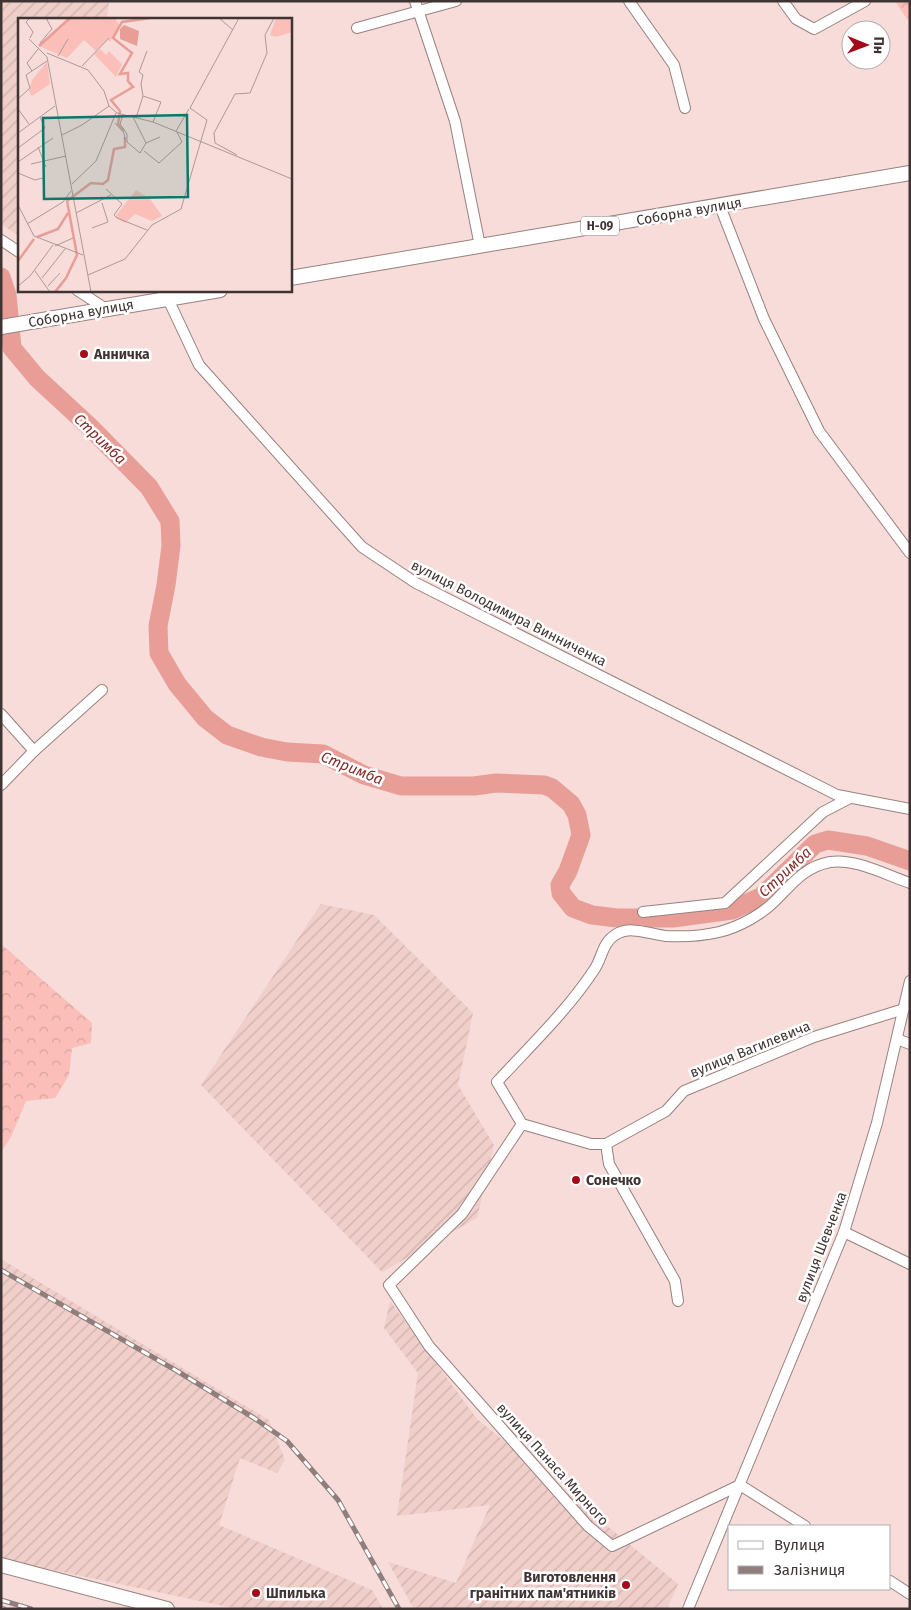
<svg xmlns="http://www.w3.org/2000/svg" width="911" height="1610" font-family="'Fira Sans',sans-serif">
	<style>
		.industrial { fill: url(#industrial-furrows) }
		.forest { fill: url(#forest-crowns) }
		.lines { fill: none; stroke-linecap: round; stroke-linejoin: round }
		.river { stroke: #e89e97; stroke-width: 19 }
		.minor-casing { stroke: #99817e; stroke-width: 12 }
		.major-casing { stroke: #99817e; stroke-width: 16 }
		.minor { stroke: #fff; stroke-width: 10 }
		.major { stroke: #fff; stroke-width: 14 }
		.rail-casing { stroke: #907e7c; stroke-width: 5 }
		.rail { stroke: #fff; stroke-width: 3; stroke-dasharray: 9; stroke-linecap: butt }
		.poi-dot { fill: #a40b19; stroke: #fff; stroke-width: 2 }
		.labels { text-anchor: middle; stroke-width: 5; stroke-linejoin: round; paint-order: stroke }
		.shield { fill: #fff; stroke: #797170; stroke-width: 1 }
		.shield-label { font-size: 12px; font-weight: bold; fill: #3f3433 }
		.street-label { font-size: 14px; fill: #3f3433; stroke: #fff }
		.poi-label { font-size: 14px; font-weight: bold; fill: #3f3433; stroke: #fff; text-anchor: start }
		.water-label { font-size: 15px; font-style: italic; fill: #822c29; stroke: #fff }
		.inset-river { fill: none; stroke: #e89e97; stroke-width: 2.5 }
		.inset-road { fill: none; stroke: #ad9997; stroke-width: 1 }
		.view { fill: #0f766e; fill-opacity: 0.15; stroke: #0f766e; stroke-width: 2.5 }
		.inset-edge { fill: none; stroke: #3f3433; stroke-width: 2.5 }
	</style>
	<defs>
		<pattern id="industrial-furrows" width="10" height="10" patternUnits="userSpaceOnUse" patternTransform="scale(1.25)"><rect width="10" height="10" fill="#f0ceca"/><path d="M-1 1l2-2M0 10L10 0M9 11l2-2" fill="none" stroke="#cfb2ae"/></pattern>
		<pattern id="forest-crowns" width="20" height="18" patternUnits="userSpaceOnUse" patternTransform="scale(1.25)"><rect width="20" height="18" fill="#fbbeb8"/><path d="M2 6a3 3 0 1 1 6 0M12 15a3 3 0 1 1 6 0" fill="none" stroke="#d8a49f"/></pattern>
	</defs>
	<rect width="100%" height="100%" fill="#f7dcd9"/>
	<g class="industrial">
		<path d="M1,1h108l-2,18h-88v217l-18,-12z"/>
		<path d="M321,904l53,11 99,98 -15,72 36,60 -17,73 -95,54 -181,-187z"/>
		<path d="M1,1259l268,161 16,40 -8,13 -37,-15 -21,67 153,65 11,19h-145l-237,-50z"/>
		<path d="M390,1301l87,118 201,165 -11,25h-253l-26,-47 68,21 34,-78 -93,11 21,-143 -34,-45z"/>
	</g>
	<g class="forest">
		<path d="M895,1h15v20l-1,1z"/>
		<path d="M1,944l91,79 -1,20 -19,5 -3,27 -14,23 -29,3 -15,36 -10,15z"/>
	</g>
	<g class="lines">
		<path class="river" d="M1,277l6,18 5,53 25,30 53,49 59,60 21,34 1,25 -5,39 -8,41 1,27 18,31 28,34 22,17 34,12 26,5 36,2 41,21 37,11h73l22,-3 48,2 8,3 19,16 6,11 4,20 -13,36 -8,14 1,8 12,15 19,7 25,3h56l59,-8 29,-13 54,-53 13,-4 39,6 43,15"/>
		<g class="minor-casing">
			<g id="minor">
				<path d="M415,1l40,120 25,125"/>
				<path d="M629,1l45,64 11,43"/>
				<path d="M783,1l13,18 18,10 51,-28"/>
				<path d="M357,28l99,-27"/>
				<path d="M720,206l44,113 55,112 91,122"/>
				<path d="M1,240l18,12"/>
				<path d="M77,290l29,19"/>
				<path d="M168,299l31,66 163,182 54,36 421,212 73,14"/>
				<path d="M1,714l33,37"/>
				<path d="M1,785l33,-34 68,-61"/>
				<path d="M643,912l82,-9 98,-91 27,-14"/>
				<path d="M904,1009l-90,28 -130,54 -18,20 -60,33h-15l-69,-20 -25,-42c33,-36 70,-71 97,-112 8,-11 8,-27 21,-35 15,-10 34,-1 51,1 18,1 36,0 53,-4 20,-5 42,-17 56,-31 17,-17 29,-34 55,-39 25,-4 56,13 80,21"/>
				<path d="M897,1039l13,5"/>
				<path d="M522,1124l-60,90 -73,71 40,61 159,180 24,20 128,-61"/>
				<path d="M606,1144l3,20 66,117 3,20"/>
				<path d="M844,1232l66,32"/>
				<path d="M740,1485l65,41"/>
				<path d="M890,1581l20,13"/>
				<path d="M688,1609l156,-377 33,-109 33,-142"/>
			</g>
		</g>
		<g class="major-casing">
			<g id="major">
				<path d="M290,278l620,-105"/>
				<path d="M1,327l219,-37"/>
				<path d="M1,1565l166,44"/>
			</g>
		</g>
		<use href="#minor" class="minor"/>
		<use href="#major" class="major"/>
		<g class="rail-casing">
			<g id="rail">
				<path d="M1,1270l176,101 77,47 33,23 51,59 61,109"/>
				<path d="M1,1600l30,9"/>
				<path d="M1,1608l3,1"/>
			</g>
		</g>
		<use href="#rail" class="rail"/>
	</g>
	<g class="poi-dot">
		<circle cx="84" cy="354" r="5"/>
		<circle cx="576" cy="1180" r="5"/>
		<circle cx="626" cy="1585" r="5"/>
		<circle cx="256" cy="1593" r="5"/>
	</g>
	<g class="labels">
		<rect class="shield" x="581" y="216.5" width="38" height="19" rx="4"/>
		<g class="shield-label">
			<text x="600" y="230">Н-09</text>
		</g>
		<g class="street-label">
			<text transform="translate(689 211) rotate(-10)" y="5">Соборна вулиця</text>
			<text transform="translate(81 313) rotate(-10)" y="5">Соборна вулиця</text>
			<text transform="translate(509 613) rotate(27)" y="5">вулиця Володимира Винниченка</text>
			<text transform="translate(750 1049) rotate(-22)" y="5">вулиця Вагилевича</text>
			<text transform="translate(821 1247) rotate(-69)" y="5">вулиця Шевченка</text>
			<text transform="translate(553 1464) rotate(48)" y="5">вулиця Панаса Мирного</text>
		</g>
		<g class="poi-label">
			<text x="94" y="359">Анничка</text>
			<text x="586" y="1185">Сонечко</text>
			<text x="616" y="1582" text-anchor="end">Виготовлення<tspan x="616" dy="16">гранітних пам'ятників</tspan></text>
			<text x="266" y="1598">Шпилька</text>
		</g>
		<g class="water-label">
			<text transform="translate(100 439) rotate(44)" y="5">Стримба</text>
			<text transform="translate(352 768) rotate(22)" y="5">Стримба</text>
			<text transform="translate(785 872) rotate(-43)" y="5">Стримба</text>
		</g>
	</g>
	<g transform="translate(18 18)">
		<rect width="274" height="274" fill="#f7dcd9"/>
		<path d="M258,0h16v14l-16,5 -6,-2zM82,31l6,6 3,-4 13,13 -6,13 -22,-23z" fill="#fbbeb8"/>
		<path d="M50,0h47l4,7 -9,17 -2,-3 -12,12 -12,-11 -17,18 -28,-12zM118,172l14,9 12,17 -10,5 -17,-7 -10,9 -10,-6z" fill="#fbbeb8"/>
		<path d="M29,44l3,22 -18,12 -3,-5 3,-11z" fill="#fbbeb8"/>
		<path d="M106,7l15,6 -2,15 -17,-7v-10z" fill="#e89e97"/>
		<path class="inset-river" d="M21,28l31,-28M106,113l-6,-7 2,-13 -9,-11 22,-13 -5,-6v-8l-8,1 12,-21 -19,-15 9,-16 28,-4M19,219l21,-8 10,-16M0,243l16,-22M37,274l11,-14 11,-23 -10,-54 24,-18 12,1 5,-4 6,-31 11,-2v-10"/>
		<path class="inset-road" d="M201,0l14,12M12,20l3,-6 -7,-10 4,-4M11,21l18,18 44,235M22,25l12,-14 -6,-11M29,35l41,17 16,21 5,15 8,7 36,9 139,57M40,38l10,-17M64,48l27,-28M14,53l-5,-8 12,-15M125,78l-2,-12 2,-9 -4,-3 8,-21M0,81l12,-11 -4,-13 21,-14M0,91l11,15M105,97l-3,9 7,10v8l13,11 6,-10 -13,-26M118,100l7,-22 18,6 -8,20M97,105l9,10 1,7M158,113l13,-22M0,115l37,-27M44,117l20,-10 27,-19M128,125l14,-6M20,129l8,20M0,130l27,-20 -5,-11M126,133l15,12 23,-21 -5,-10M219,137l-22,-12 -1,-10 21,-39 15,-1 17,-40 -2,-18 9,-17M0,144l35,-24M13,146l35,-8M0,155l17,7 8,-2M54,166l24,-23 20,-48M88,171l16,15 -8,11 3,3 30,12M0,187l16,31 49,19M58,195l35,-18M9,206l36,-22 8,-11M74,210l16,-6 -6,-19M37,228l18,-8M17,253l15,21M70,257l37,-16 27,-34 29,-16 26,-89 -17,-12 49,-90M24,260l23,-29M0,268l12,-10 23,-31M30,268l12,-13"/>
		<path class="view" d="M169,97l1,82 -144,2 -1,-81z"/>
		<rect width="274" height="274" class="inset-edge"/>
	</g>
	<rect width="911" height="1610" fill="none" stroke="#3f3433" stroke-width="5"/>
	<rect x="728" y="1525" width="162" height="65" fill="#ffffff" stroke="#b2aead"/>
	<rect x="738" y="1541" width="25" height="8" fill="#ffffff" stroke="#b2aead"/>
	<text x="774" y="1550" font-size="15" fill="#3f3433">Вулиця</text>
	<rect x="738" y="1566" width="25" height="8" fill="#907e7c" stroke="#b2aead"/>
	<text x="774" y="1575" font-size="15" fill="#3f3433">Залізниця</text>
	<g transform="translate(866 45) rotate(91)"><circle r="24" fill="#ffffff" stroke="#b2aead"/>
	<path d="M0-4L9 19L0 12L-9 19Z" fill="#a40b19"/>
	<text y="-8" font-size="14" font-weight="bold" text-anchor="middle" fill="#3f3433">Пн</text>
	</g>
</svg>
